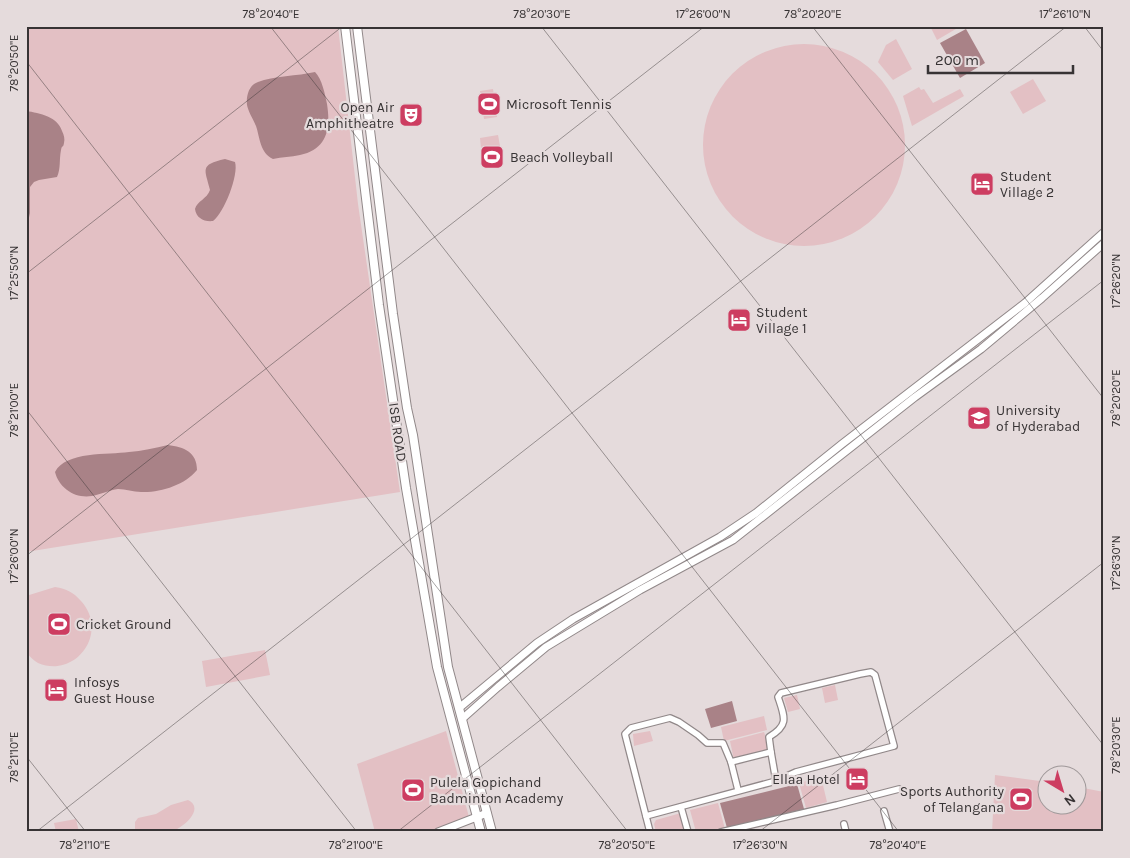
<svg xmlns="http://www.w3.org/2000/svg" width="1130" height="858" font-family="Karla,sans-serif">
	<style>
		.green { fill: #e3c0c4 }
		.water { fill: #a98287 }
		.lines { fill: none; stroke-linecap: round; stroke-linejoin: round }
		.minor-casing { stroke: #918889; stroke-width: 8 }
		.tertiary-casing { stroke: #918889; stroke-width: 9 }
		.secondary-casing { stroke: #918889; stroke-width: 10 }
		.minor { stroke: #fff; stroke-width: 5.5 }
		.tertiary { stroke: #fff; stroke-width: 7 }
		.secondary { stroke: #fff; stroke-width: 8 }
		.ticks { fill: none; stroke: #373334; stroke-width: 1; stroke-opacity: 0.45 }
		.labels { text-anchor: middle; stroke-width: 4.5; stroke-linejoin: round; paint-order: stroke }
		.poi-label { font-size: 14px; fill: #373334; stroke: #e5dbdc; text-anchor: start }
		.street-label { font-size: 14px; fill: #373334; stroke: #e5dbdc }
		.neatline { fill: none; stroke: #373334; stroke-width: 2 }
		.ticks-label { font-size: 12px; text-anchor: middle; fill: #373334 }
	</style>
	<rect width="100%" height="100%" fill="#e5dbdc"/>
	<g class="green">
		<path d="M26,26h312l20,178 42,288 -374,60z"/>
		<path d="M930,26h31l-24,14z"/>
		<path d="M896,39l16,30 -19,11 -15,-18 8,-17z"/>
		<circle cx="804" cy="145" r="101"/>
		<path d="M1033,79l13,22 -23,13 -13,-22z"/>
		<path d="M919,87l2,3 3,-1 9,14 27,-14 4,7 -52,30 -9,-30z"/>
		<path d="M493,89l4,28 -13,2 -4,-28z"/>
		<path d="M498,135l2,11 -19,2 -1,-10z"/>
		<path d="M500,150l1,11 -18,3 -1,-11z"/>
		<path d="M55,587c12,2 18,5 26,14 29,32 -6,78 -43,62 -4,-2 -8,-7 -12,-10v-57z"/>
		<path d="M265,650l5,25 -64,12 -4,-26z"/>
		<path d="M835,685l3,15 -13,3 -3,-15z"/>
		<path d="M797,695l3,14 -12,3 -4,-14z"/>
		<path d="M764,716l3,14 -43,11 -3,-14z"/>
		<path d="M446,731l23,86 -42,15h-52l-18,-68z"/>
		<path d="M650,731l3,10 -19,5 -1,-12z"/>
		<path d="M764,732l7,20 -37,8 -4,-19z"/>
		<path d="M995,775l52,7 1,24h30v-19l26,5v40h-112z"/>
		<path d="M821,777l6,25 -21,6 -7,-25z"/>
		<path d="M188,800c18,9 -6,29 -18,32 -10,2 -24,0 -35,0v-10l3,-4 18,-4 15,-9z"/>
		<path d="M718,803l7,26 -11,3h-18l-6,-22z"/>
		<path d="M681,813l4,19h-29l-2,-8 2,-4z"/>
		<path d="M76,819l3,13h-23l-2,-9z"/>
	</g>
	<g class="water">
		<path d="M966,29l19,34 -25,15 -20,-35z"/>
		<path d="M315,72c7,7 10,22 12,32 4,25 0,45 -27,51 -9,2 -18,2 -27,4 -13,-6 -13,-21 -17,-33 -3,-7 -8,-15 -9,-21 -1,-9 2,-20 11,-23 15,-6 40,-6 57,-10z"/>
		<path d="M26,111c14,2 32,6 36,20 2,4 3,8 2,12 -1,6 -2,1 -3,7 -2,10 0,18 -4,27l-18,3 -5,2 -4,5v26l-4,18z"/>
		<path d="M225,159l10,3c4,13 -11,51 -22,59 -9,1 -17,-3 -18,-12 2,-8 12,-10 15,-19 -5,-21 -11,-25 15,-31z"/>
		<path d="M168,445c16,2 29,7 29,25 -12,15 -37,23 -56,22 -8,0 -15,-3 -23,-3 -8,1 -17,5 -26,7 -17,3 -33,-8 -37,-24 11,-21 53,-17 74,-20 13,-1 26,-4 39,-7z"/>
		<path d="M732,701l5,20 -26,7 -6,-19z"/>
		<path d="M797,784l7,25 -77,19 -7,-25z"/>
	</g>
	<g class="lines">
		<g class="minor-casing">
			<g id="minor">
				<path d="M771,752l5,29"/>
				<path d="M681,807l7,25"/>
				<path d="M884,811l6,21"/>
				<path d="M646,816l130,-35 20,-9 98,-26 -19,-71 -4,-3 -11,2 -79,19 -3,4c7,21 11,28 -9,40l2,15 -40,10"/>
				<path d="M844,824l2,8"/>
				<path d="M650,832l-24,-94 -1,-4 6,-6 39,-10 9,4 19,13 9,8h16l8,19 7,28"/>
				<path d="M721,832l116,-27 62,-16"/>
			</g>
		</g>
		<g class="tertiary-casing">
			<g id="tertiary">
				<path d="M459,708l78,-65 36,-24 147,-82 36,-24 86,-69 183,-141 79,-71"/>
				<path d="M462,719l36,-32 48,-40 94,-57 93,-50 182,-143 66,-48 61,-51 62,-55"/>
				<path d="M438,832l49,-19"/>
			</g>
		</g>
		<g class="secondary-casing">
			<g id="secondary">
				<path d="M345,26l34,279 27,183 31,179 44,165"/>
				<path d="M357,26l36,288 14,94 6,27 35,232 44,165"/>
			</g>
		</g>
		<use href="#minor" class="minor"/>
		<use href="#tertiary" class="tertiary"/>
		<use href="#secondary" class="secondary"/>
	</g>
	<path class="ticks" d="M270,26l629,806M541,26l563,720M812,26l292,373M1084,26l20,26M26,61l602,771M26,274l317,-248M26,409l331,423M26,556l679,-530M26,756l60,76M36,832l1031,-806M397,832l707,-552M759,832l345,-270"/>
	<defs>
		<g id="stadium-square" transform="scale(1.25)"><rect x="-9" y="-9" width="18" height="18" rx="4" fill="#cd3d61" stroke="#e5dbdc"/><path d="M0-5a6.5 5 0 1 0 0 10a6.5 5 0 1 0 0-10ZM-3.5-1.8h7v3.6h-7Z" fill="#fff"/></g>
		<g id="theatre-square" transform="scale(1.25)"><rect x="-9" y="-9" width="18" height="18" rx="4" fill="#cd3d61" stroke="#e5dbdc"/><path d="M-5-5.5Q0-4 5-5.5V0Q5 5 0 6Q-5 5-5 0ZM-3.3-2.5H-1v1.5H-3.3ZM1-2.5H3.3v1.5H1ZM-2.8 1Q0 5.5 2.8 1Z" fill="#fff"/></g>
		<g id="hotel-square" transform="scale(1.25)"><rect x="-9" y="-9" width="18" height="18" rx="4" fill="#cd3d61" stroke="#e5dbdc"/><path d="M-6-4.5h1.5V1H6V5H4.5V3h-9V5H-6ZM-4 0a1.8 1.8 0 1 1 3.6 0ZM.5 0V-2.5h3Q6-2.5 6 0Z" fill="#fff"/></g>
		<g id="university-square" transform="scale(1.25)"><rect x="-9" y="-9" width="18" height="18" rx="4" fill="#cd3d61" stroke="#e5dbdc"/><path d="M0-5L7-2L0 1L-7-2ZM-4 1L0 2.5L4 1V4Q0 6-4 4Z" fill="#fff"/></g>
	</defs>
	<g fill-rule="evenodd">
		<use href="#stadium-square" x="489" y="104"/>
		<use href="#theatre-square" x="411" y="115"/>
		<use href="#stadium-square" x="492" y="157"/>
		<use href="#hotel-square" x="982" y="184"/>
		<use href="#hotel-square" x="739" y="320"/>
		<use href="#university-square" x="979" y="418"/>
		<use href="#stadium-square" x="59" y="624"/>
		<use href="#hotel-square" x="56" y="690"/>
		<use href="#hotel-square" x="857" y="779"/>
		<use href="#stadium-square" x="413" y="790"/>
		<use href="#stadium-square" x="1021" y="799"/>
	</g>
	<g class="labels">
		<g class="poi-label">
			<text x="506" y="109">Microsoft Tennis</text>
			<text x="394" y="112" text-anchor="end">Open Air<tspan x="394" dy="16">Amphitheatre</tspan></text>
			<text x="510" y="162">Beach Volleyball</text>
			<text x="1000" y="181">Student<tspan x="1000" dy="16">Village 2</tspan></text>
			<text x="756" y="317">Student<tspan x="756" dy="16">Village 1</tspan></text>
			<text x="996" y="415">University<tspan x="996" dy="16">of Hyderabad</tspan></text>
			<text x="76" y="629">Cricket Ground</text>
			<text x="74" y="687">Infosys<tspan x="74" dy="16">Guest House</tspan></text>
			<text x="840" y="784" text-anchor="end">Ellaa Hotel</text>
			<text x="430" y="787">Pulela Gopichand<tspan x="430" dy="16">Badminton Academy</tspan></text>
			<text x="1004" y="796" text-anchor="end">Sports Authority<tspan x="1004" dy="16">of Telangana</tspan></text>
		</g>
		<g class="street-label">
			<text transform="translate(398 432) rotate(82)" y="5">ISB ROAD</text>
		</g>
	</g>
	<rect width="1130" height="858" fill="none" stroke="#e5dbdc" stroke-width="55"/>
	<g transform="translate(1062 790) rotate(142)"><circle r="24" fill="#e5dbdc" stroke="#9f9899"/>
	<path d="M0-4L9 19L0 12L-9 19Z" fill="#cd3d61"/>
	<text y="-8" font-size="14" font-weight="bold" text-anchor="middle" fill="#373334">N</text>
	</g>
	<path d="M928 65v8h145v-8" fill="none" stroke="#373334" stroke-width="2.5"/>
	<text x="935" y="65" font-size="15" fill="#373334" stroke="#e5dbdc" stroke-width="4" paint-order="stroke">200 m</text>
	<rect x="28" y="28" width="1074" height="802" class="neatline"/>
	<g class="ticks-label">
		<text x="271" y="18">78°20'40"E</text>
		<text x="542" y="18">78°20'30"E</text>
		<text x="703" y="18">17°26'00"N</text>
		<text x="813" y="18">78°20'20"E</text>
		<text x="1065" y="18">17°26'10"N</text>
		<text transform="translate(14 63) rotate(-90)" y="4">78°20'50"E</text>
		<text transform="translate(14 273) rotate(-90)" y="4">17°25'50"N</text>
		<text transform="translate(1116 281) rotate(-90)" y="4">17°26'20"N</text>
		<text transform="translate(1116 398) rotate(-90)" y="4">78°20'20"E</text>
		<text transform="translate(14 410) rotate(-90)" y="4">78°21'00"E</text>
		<text transform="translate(14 556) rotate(-90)" y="4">17°26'00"N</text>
		<text transform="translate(1116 563) rotate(-90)" y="4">17°26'30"N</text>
		<text transform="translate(1116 745) rotate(-90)" y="4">78°20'30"E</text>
		<text transform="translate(14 757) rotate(-90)" y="4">78°21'10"E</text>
		<text x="85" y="849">78°21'10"E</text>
		<text x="356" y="849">78°21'00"E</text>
		<text x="627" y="849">78°20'50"E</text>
		<text x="760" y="849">17°26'30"N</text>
		<text x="898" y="849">78°20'40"E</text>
	</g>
</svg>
